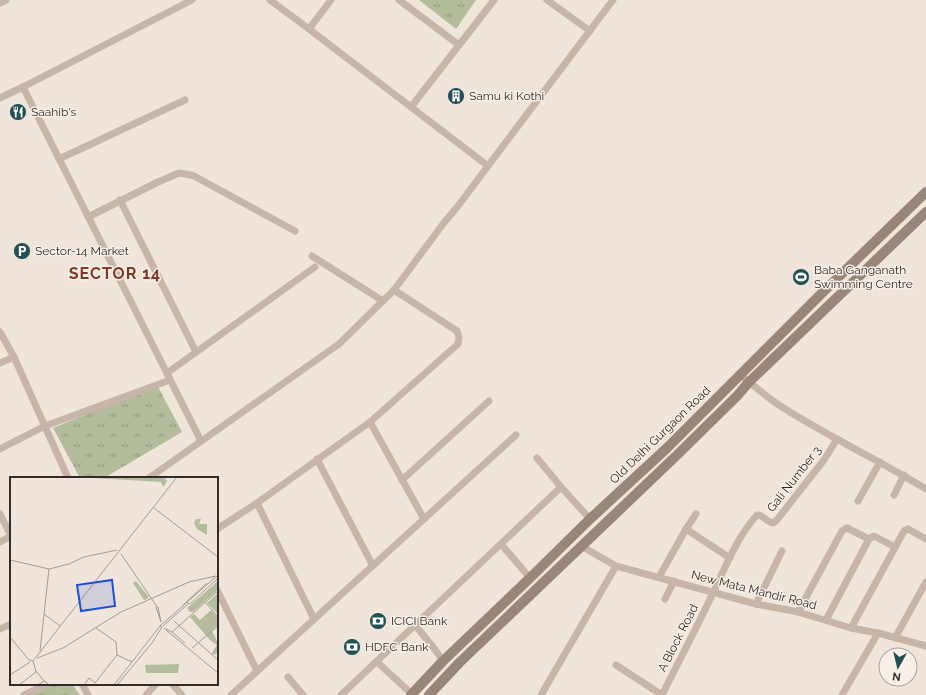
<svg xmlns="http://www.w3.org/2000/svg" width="926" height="695" font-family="Raleway,sans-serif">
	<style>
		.park { fill: url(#park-tufts) }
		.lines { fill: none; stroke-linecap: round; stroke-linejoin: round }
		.street { stroke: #c7b5a8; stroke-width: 7 }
		.secondary { stroke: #9a8579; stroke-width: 10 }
		.labels { text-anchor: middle; stroke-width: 3; stroke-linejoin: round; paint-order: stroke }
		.poi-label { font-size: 12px; fill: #342b28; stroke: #f8f0e7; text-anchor: start }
		.street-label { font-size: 12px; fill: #342b28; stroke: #f8f0e7 }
		.district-label { font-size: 16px; font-weight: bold; letter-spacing: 1px; fill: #7d3a27; stroke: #f8f0e7 }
		.inset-road { fill: none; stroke: #a59b93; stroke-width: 1 }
		.view { fill: #1d4ed8; fill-opacity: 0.15; stroke: #1d4ed8; stroke-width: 2 }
		.inset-edge { fill: none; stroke: #342b28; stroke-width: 2 }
	</style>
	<defs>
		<pattern id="park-tufts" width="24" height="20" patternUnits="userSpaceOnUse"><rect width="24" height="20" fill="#b3bd9c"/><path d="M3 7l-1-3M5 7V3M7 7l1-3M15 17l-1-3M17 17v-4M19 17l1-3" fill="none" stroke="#929a7f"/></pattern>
	</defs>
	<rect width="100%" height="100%" fill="#f0e5db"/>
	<g class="park">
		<path d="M419,0h57l-20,29z"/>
		<path d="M157,385l25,47 -78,46h-24l-27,-50z"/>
		<path d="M50,684h22l8,11h-54z"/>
	</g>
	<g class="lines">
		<g class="street">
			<path d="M270,0l39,29 179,137"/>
			<path d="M399,0l60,45"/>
			<path d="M547,0l43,31"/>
			<path d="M0,3l6,-3"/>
			<path d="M309,29l22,-29"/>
			<path d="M23,87l178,354"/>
			<path d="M0,98l23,-11 169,-87"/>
			<path d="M411,107l83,-107"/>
			<path d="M59,159l126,-59"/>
			<path d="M120,200l76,152"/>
			<path d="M88,217l70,-35 21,-9 7,1 8,2 101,55"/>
			<path d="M312,256l71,45"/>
			<path d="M0,332l14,25 54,121"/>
			<path d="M0,363l14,-6"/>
			<path d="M167,373l148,-106"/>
			<path d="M745,379c12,9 24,20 37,28 47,30 97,53 144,82"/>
			<path d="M370,422l54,97"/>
			<path d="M0,449l45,-23 125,-46"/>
			<path d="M537,458l24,29 29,32"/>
			<path d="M317,459l56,107"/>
			<path d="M149,478l190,-134 55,-54 49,-66 15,-18 30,-40 125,-166"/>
			<path d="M402,480l87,-79"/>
			<path d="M894,495l10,-20"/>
			<path d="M858,501l22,-39"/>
			<path d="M257,503l57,116"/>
			<path d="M0,514l11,22"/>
			<path d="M217,529l40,-26 113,-81 88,-78 1,-7 -2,-6 -63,-41"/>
			<path d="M686,529l44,29"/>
			<path d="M0,542l11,-6"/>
			<path d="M501,544l29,34"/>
			<path d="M581,546l35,20 140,38 42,8 53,16 27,5 48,13"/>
			<path d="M659,577l27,-48 10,-15"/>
			<path d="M217,590l40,81"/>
			<path d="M665,599l9,-18"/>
			<path d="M756,604l26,-53"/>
			<path d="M798,612l44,-81 3,-2 2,-1 22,11"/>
			<path d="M826,620l43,-81 3,-2 2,-1 21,11"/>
			<path d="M415,625l18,22 10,14"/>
			<path d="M851,628l53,-97 4,-2 18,10"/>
			<path d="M0,629l11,-5"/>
			<path d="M895,638l31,-56"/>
			<path d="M377,662l36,33"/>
			<path d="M616,665l46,30c17,-34 35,-68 51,-102 13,-27 24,-56 44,-78 6,-1 9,7 16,8l3,-2 48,-61 13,-21"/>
			<path d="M288,677l15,18"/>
			<path d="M82,684l6,11"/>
			<path d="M172,684l10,11"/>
			<path d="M24,695l24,-11"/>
			<path d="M146,695l10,-11"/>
			<path d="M231,695l285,-260"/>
			<path d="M341,695l220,-208"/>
			<path d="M541,695l75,-129"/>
			<path d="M842,695l36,-62"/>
		</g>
		<g class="secondary">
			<path d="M411,695l32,-34 87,-83 60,-59 77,-71 155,-155 104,-101"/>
			<path d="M429,695l31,-33 216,-206 61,-60 12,-14 177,-170"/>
		</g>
	</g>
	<defs>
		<g id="building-disc" transform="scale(0.9)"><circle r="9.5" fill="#205052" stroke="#f8f0e7"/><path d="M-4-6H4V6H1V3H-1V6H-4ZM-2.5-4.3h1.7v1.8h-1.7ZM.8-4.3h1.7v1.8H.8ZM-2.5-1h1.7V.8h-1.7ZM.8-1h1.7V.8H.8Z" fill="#fff"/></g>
		<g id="restaurant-disc" transform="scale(0.9)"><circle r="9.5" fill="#205052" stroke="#f8f0e7"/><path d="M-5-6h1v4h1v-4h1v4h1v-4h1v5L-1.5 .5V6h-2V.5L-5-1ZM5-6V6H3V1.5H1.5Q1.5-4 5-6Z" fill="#fff"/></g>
		<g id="parking-disc" transform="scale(0.9)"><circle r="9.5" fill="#205052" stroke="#f8f0e7"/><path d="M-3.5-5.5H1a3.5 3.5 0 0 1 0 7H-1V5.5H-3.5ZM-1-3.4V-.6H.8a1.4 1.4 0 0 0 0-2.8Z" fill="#fff"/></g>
		<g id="stadium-disc" transform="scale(0.9)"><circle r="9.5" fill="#205052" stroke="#f8f0e7"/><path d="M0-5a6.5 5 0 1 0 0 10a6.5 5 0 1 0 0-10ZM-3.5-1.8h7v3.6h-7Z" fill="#fff"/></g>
		<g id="bank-disc" transform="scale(0.9)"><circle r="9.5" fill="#205052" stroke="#f8f0e7"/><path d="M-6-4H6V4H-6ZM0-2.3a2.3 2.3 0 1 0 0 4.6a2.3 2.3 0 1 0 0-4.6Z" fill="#fff"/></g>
	</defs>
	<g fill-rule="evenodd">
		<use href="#building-disc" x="456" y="96"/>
		<use href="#restaurant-disc" x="18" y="112"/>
		<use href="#parking-disc" x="22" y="251"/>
		<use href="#stadium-disc" x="801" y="277"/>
		<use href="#bank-disc" x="378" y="621"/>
		<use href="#bank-disc" x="352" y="647"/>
	</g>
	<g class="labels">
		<g class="poi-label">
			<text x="469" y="100">Samu ki Kothi</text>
			<text x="31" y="116">Saahib's</text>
			<text x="35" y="255">Sector-14 Market</text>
			<text x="814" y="274">Baba Ganganath<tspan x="814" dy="14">Swimming Centre</tspan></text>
			<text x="391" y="625">ICICI Bank</text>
			<text x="365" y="651">HDFC Bank</text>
		</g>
		<g class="street-label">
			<text transform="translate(660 435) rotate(-44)" y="4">Old Delhi Gurgaon Road</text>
			<text transform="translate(794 479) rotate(-52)" y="4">Gali Number 3</text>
			<text transform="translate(754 590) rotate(14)" y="4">New Mata Mandir Road</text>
			<text transform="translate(678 638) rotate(-63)" y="4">A Block Road</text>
		</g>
		<g class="district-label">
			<text x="115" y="279">SECTOR 14</text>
		</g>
	</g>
	<g transform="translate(10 477)">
		<rect width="208" height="208" fill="#f0e5db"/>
		<path d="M65,0h89l3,4 -4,6 -2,-5z" fill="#b3bd9c"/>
		<path d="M208,104v9l-25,22h-3l-3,-4z" fill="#b3bd9c"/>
		<path d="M126,104l13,16 -2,2 -3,1 -11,-17zM208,116v21l-11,-11zM201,133l7,8v7l-6,6 6,12v9l-4,3 -2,-2 5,-8 -7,-5 -20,-23 4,-3 6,6zM169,187l-1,9h-32l-1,-8z" fill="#b3bd9c"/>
		<path d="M186,42h5l-2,5h8v11l-10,-6 -3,-6z" fill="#b3bd9c"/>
		<path class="inset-road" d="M144,31l64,49M111,77l37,54M0,83l39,9 20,-5 15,-7 33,-7M176,125l4,2 28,-26M195,125l13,15M173,128l24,-22M146,130l5,15M148,130l3,15M34,137l16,12M164,144l44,39M153,149l25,-22M86,151l20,14 1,13 15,7M154,151l8,4 13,11M156,153l52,43M162,155l46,-41M0,160l19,23 4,1M182,171l26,-22M30,174l9,-82M27,181l26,-10 58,-36 68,-30 27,-6M23,184l144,-184M26,194l8,10M0,198l20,-13M9,208l17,-13 -3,-11M27,208l8,-4 4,4M74,208l5,-7 6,5 22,-28M104,208l46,-59 58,-51M107,208l35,-42 10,-16 -2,-1"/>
		<path class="view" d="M102,103l3,26 -34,5 -4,-26z"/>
		<rect width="208" height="208" class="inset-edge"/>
	</g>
	<g transform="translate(898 667) rotate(188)"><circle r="19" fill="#f8f0e7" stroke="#aaa19b"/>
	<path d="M0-3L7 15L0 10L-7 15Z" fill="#205052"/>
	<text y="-6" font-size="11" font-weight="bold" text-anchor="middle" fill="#342b28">N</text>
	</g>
</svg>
